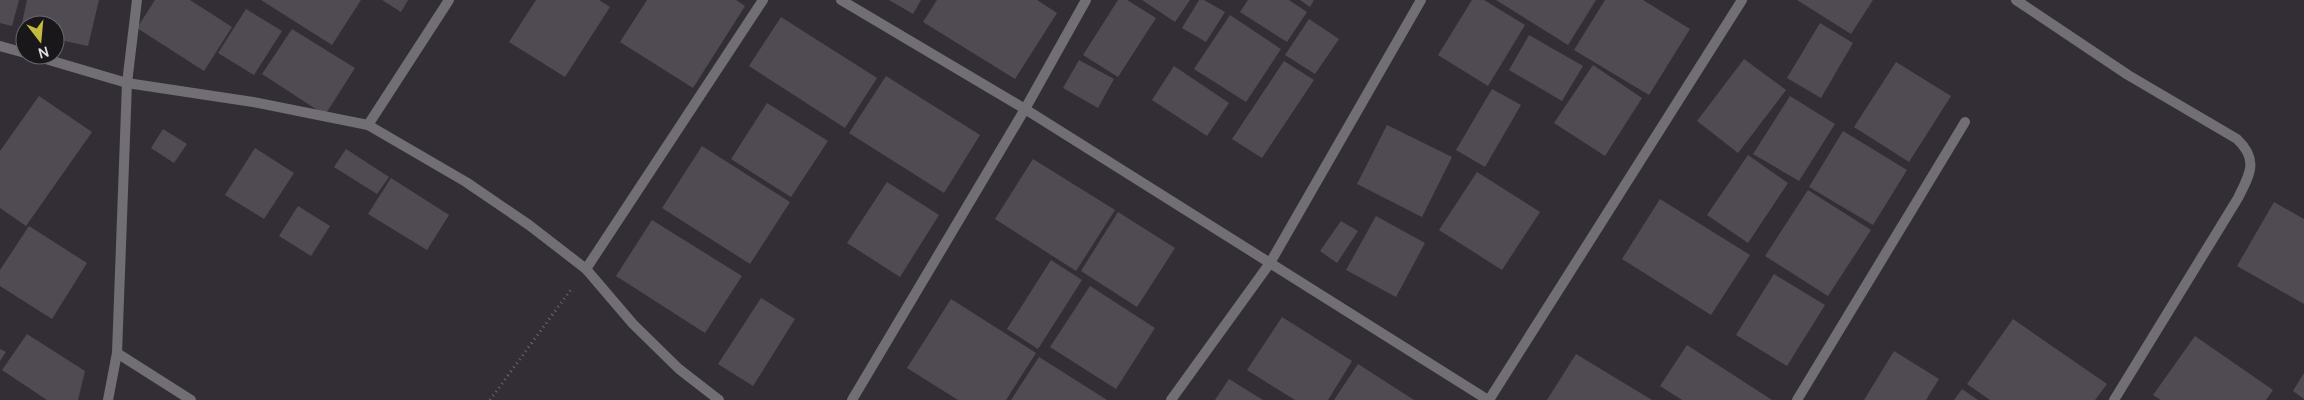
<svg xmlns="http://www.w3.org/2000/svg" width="2304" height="400" font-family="Manrope,sans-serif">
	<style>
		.building { fill: #504a53 }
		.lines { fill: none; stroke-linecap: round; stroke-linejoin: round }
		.path { stroke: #6c676e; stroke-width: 3; stroke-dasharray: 1 4; stroke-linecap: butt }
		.street { stroke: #716f73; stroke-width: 10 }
	</style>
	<rect width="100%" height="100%" fill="#332e36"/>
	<g class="building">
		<path d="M0,0h19l-7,26 -12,-3z"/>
		<path d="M27,0h72l-11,46 -33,-7v-14h-30v8l-5,-1z"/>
		<path d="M155,0h35l42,27 -28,44 -67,-43z"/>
		<path d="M261,0h100l-29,45z"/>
		<path d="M382,0h26l-7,12z"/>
		<path d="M536,0h63l11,7 -45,70 -56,-35z"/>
		<path d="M647,0h89l9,6 -52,82 -73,-46z"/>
		<path d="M889,0h32l-8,14z"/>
		<path d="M937,0h100l20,13 -42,66 -92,-57z"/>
		<path d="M1118,0h9l29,18 -38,59 -35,-22z"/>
		<path d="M1142,0h48l-15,22z"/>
		<path d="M1199,0h5l21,12 -19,30 -24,-14z"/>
		<path d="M1248,0h41l18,12 -20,30 -47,-30z"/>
		<path d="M1300,0h14l-4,7z"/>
		<path d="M1472,0h12l41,25 -37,61 -50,-31z"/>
		<path d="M1496,0h100l-28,45z"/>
		<path d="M1605,0h38l47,29 -41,66 -75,-45z"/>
		<path d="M1797,0h76l-22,34z"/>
		<path d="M246,9l36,22 -28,44 -36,-22z"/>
		<path d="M1230,15l51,34 -35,53 -52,-33z"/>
		<path d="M781,17l96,61 -32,50 -96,-62z"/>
		<path d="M1309,19l30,20 -24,35 -30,-19z"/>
		<path d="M1820,23l33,20 -32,55 -34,-20z"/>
		<path d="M292,29l63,39 -30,47 -63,-41z"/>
		<path d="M1529,35l54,31 -21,35 -53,-31z"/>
		<path d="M1744,59l42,31 -48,63 -41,-32z"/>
		<path d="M1079,60l35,19 -16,29 -35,-20z"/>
		<path d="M1284,61l30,19 -52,78 -30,-19z"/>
		<path d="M1896,62l55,34 -42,66 -55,-35z"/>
		<path d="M1593,65l49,33 -37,58 -51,-33z"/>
		<path d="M1174,66l55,37 -22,33 -55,-36z"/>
		<path d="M886,76l94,59 -36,58 -95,-60z"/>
		<path d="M1492,89l29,16 -36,62 -29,-17z"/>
		<path d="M39,96l53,36 -66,94 -26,-18v-57z"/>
		<path d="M1790,96l45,28 -36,57 -46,-27z"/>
		<path d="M767,103l61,38 -37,56 -60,-38z"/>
		<path d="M1387,125l65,32 -30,60 -65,-33z"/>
		<path d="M163,129l24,15 -13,19 -23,-15z"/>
		<path d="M1843,131l64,39 -34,55 -64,-38z"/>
		<path d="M702,146l88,56 -40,62 -88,-56z"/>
		<path d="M255,148l39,25 -30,46 -39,-24z"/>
		<path d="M346,149l43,28 -12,17 -43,-27z"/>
		<path d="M1748,155l40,28 -40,60 -41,-28z"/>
		<path d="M1033,159l82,51 -39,61 -81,-52z"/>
		<path d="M1477,172l63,40 -38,58 -63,-40z"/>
		<path d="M391,178l58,37 -22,35 -59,-36z"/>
		<path d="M887,182l52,33 -39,62 -53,-34z"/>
		<path d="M1808,190l63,40 -43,66 -63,-40z"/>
		<path d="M1660,199l90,56 -39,60 -89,-56z"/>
		<path d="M2274,202l30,17v85l-67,-38z"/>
		<path d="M298,206l32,20 -19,30 -32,-20z"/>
		<path d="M1118,212l57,36 -38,59 -56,-36z"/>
		<path d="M1376,216l49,27 -29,54 -50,-27z"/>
		<path d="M652,220l90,56 -37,57 -89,-57z"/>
		<path d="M1341,221l17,10 -21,32 -17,-12z"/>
		<path d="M29,226l58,37 -35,56 -52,-33v-16z"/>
		<path d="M1051,260l31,20 -44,69 -31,-20z"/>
		<path d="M1774,274l51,31 -38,61 -51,-31z"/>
		<path d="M1090,286l65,42 -39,61 -66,-42z"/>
		<path d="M761,298l34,21 -42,67 -35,-22z"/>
		<path d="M951,299l85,54 -30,47h-48l-51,-32z"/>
		<path d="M1282,317l70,44 -24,39h-33l-48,-30z"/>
		<path d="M2013,319l94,65 -12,16h-105l-23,-16z"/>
		<path d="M27,334l58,37 -7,29h-31l-45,-30z"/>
		<path d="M2195,336l78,54 -7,10h-105l-8,-5z"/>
		<path d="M1687,345l85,55h-90l-22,-14z"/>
		<path d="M0,349l6,3 -6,9z"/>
		<path d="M1894,351l45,28 -13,21h-62z"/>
		<path d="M1576,354l76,46h-105z"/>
		<path d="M1039,357l68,43h-96z"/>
		<path d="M1358,364l56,36h-80z"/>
		<path d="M2304,373v26l-11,-8z"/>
		<path d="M1229,379l34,21h-48z"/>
		<path d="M1962,389l16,11h-24z"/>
	</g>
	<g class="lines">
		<path class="path" d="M490,400l82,-112"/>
		<g class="street">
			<path d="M841,0l184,109 463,291"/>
			<path d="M2016,0l112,75 109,64c22,21 13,35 1,59l-124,202"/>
			<path d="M0,46l25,7"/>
			<path d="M32,55l95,28 126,19 115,23 98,57 63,43 57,44 47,55 46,45 40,31"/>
			<path d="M368,125l81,-125"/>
			<path d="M586,269l177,-269"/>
			<path d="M117,353l74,47"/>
			<path d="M108,400l9,-47 10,-270 10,-83"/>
			<path d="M852,400l173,-291 61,-109"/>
			<path d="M1171,400l99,-137 151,-263"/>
			<path d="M1489,400l253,-400"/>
			<path d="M1797,400l168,-278"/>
		</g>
	</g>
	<g transform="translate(40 40) rotate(164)"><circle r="24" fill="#1a171b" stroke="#6a676b"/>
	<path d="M0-4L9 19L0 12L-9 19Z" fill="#c4bc3d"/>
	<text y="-8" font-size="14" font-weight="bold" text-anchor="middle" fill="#e3dfe4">N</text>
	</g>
</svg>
